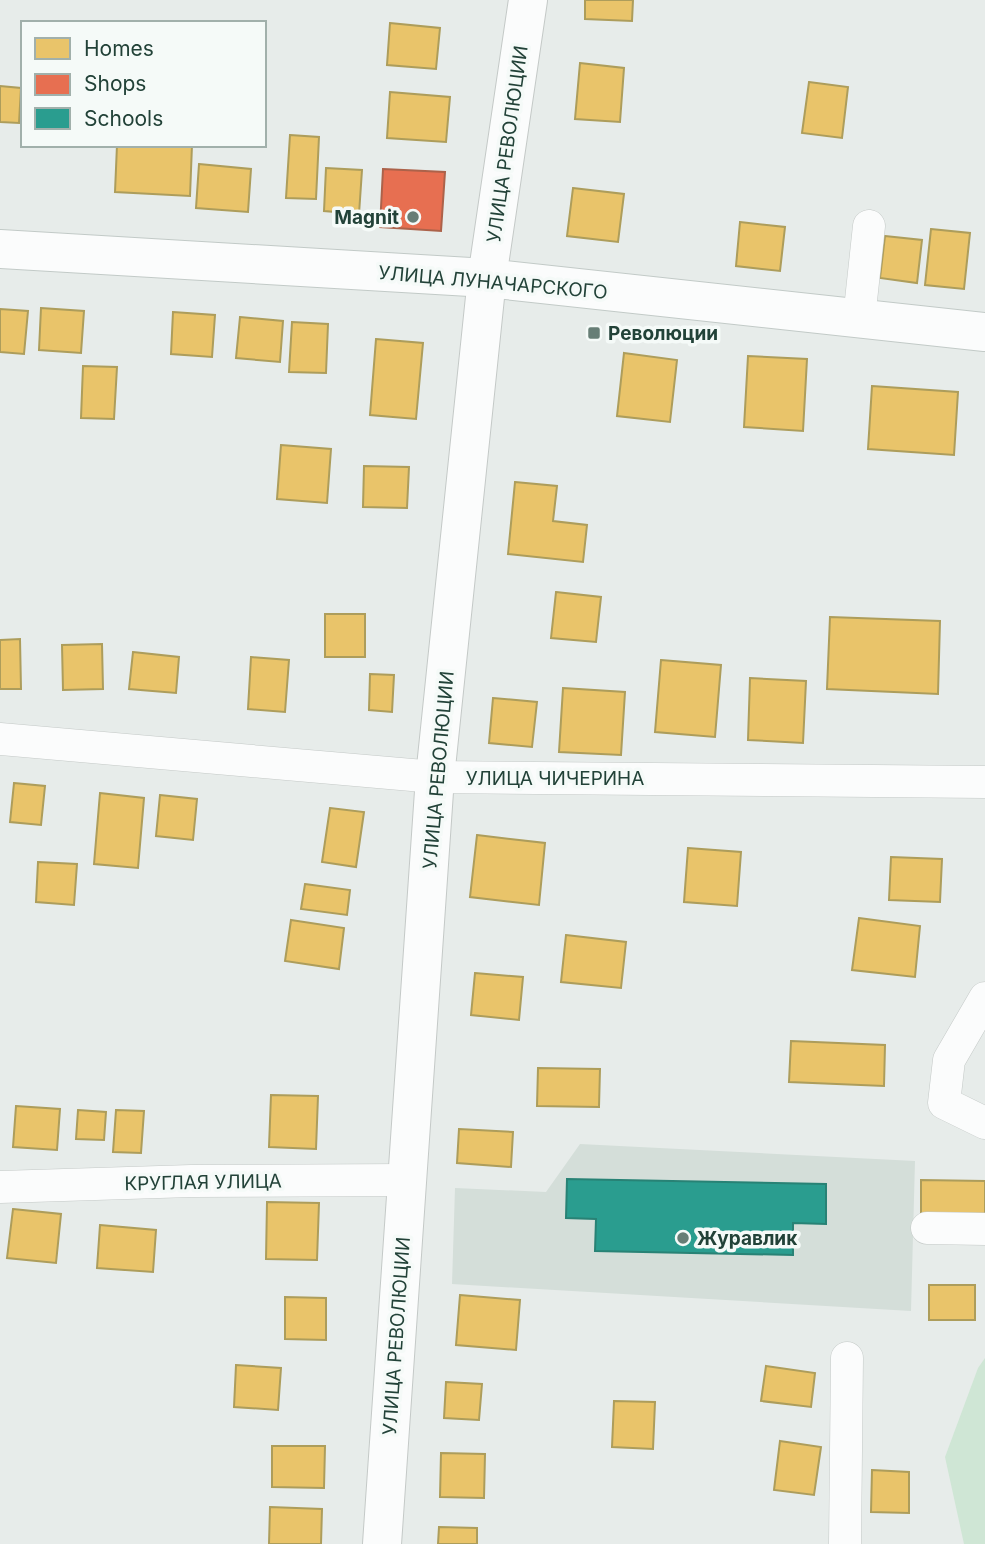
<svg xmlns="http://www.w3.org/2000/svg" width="985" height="1544" font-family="Inter,sans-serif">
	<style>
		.built { fill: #d4ded9 }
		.green { fill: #cfe6d5 }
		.homes { fill: #e9c46a; stroke: #ad9d5b; stroke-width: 2 }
		.shops { fill: #e76f51; stroke: #ac624a; stroke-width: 2 }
		.schools { fill: #2a9d8f; stroke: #288275; stroke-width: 2 }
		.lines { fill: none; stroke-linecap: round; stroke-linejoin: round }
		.minor-casing { stroke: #c4c9c7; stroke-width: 33 }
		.tertiary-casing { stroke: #c4c9c7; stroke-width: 40 }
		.secondary-casing { stroke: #c2cac7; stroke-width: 40 }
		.minor { stroke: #fbfcfc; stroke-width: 32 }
		.tertiary { stroke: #fbfcfc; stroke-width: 38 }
		.secondary { stroke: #fbfcfc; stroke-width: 38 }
		.poi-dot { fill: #677e76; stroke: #f5faf8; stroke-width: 2.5 }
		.labels { text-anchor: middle; stroke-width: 7; stroke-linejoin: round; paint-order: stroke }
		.street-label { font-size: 19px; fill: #224238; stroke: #f5faf8 }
		.poi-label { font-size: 19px; font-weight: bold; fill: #224238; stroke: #f5faf8; text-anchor: start }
	</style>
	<rect width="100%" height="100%" fill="#e7ecea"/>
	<path class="built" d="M580,1144l335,17 -4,150 -459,-27 3,-96 91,4z"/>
	<path class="green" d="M985,1358v186h-21l-19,-87 33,-89z"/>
	<g class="homes">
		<path d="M585,0h48l-1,21 -47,-2z"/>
		<path d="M390,23l50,5 -4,41 -49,-4z"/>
		<path d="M580,63l44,5 -4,54 -45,-3z"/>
		<path d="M809,82l39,5 -6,51 -40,-5z"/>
		<path d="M0,86l21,2 -2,35 -19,-1z"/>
		<path d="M390,92l60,5 -4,45 -59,-4z"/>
		<path d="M290,135l29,2 -3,62 -30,-1z"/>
		<path d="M117,145h75l-2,51 -75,-4z"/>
		<path d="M199,164l52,5 -3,43 -52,-4z"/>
		<path d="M326,168l36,2 -3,44 -35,-3z"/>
		<path d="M573,188l51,6 -6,48 -51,-6z"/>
		<path d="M740,222l45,5 -5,44 -44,-5z"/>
		<path d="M931,229l39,4 -6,56 -39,-4z"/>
		<path d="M885,236l37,4 -5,43 -37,-5z"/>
		<path d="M41,308l43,3 -3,42 -42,-3z"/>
		<path d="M0,309l28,2 -4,43 -24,-2z"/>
		<path d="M173,312l42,3 -3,42 -41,-3z"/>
		<path d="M240,317l43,4 -3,41 -44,-4z"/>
		<path d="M292,322l36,2 -2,49 -37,-1z"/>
		<path d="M376,339l47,4 -7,76 -46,-4z"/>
		<path d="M624,353l53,7 -7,62 -53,-6z"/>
		<path d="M748,356l59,3 -4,72 -59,-4z"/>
		<path d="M83,366l34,1 -3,52 -33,-1z"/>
		<path d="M872,386l86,6 -4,63 -86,-6z"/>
		<path d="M281,445l50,4 -4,54 -50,-4z"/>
		<path d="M364,466l45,1 -2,41 -44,-1z"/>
		<path d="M515,482l42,4 -4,35 34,4 -4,37 -75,-8z"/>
		<path d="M556,592l45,5 -5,45 -45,-4z"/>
		<rect x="325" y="614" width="40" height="43"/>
		<path d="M830,617l110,4 -2,73 -111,-5z"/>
		<path d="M20,639l1,50h-21v-49z"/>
		<path d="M102,644l1,45 -40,1 -1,-45z"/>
		<path d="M133,652l46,5 -3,36 -47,-4z"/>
		<path d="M251,657l38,3 -4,52 -37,-3z"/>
		<path d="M661,660l60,5 -6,72 -60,-5z"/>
		<path d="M370,674l24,1 -2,37 -23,-2z"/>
		<path d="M750,678l56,3 -3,62 -55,-3z"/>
		<path d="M563,688l62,4 -4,63 -62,-3z"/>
		<path d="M493,698l44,4 -5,45 -43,-4z"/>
		<path d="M14,783l31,3 -4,39 -31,-3z"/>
		<path d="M100,793l44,5 -6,70 -44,-4z"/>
		<path d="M160,795l37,4 -4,41 -37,-4z"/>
		<path d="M330,808l34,4 -8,55 -34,-5z"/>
		<path d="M477,835l68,8 -6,62 -69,-8z"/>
		<path d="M688,848l53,4 -4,54 -53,-4z"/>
		<path d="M891,857l51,2 -2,43 -51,-2z"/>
		<path d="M38,862l39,2 -3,41 -38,-3z"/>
		<path d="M305,884l45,6 -3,25 -46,-6z"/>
		<path d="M859,918l61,8 -5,51 -63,-7z"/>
		<path d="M291,920l53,8 -5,41 -54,-8z"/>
		<path d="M566,935l60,7 -5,46 -60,-6z"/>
		<path d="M475,973l48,4 -4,43 -48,-5z"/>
		<path d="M791,1041l94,4 -1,41 -95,-4z"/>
		<path d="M538,1068l62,1 -1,38 -62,-1z"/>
		<path d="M271,1095l47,1 -2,53 -47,-2z"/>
		<path d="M16,1106l44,3 -3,41 -44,-3z"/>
		<path d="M78,1110l28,2 -2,28 -28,-1z"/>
		<path d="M116,1110l28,1 -3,42 -28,-1z"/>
		<path d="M459,1129l54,3 -2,35 -54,-4z"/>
		<path d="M921,1180l64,1v39l-64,-1z"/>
		<path d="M267,1202l52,1 -2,57 -51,-1z"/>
		<path d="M13,1209l48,5 -5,49 -49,-5z"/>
		<path d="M100,1225l56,5 -3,42 -56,-4z"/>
		<rect x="929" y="1285" width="46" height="35"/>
		<path d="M460,1295l60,5 -4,50 -60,-5z"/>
		<path d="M285,1297l41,1v42l-41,-1z"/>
		<path d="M236,1365l45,3 -3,42 -44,-3z"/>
		<path d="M766,1366l49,7 -4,34 -50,-6z"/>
		<path d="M446,1382l36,2 -3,36 -35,-2z"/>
		<path d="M614,1401l41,1 -2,47 -41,-2z"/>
		<path d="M780,1441l41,6 -7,48 -40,-5z"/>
		<path d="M272,1446h53l-1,42 -52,-1z"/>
		<path d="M441,1453l44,1 -1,44 -44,-1z"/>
		<path d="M872,1470l37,2v41l-38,-1z"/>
		<path d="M270,1507l52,2 -1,35h-52z"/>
		<path d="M439,1527l38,1v16h-39z"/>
	</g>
	<path class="shops" d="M383,169l62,3 -4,59 -61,-4z"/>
	<path class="schools" d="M567,1179l259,5v40l-33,-1v32l-198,-4 1,-32 -30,-1z"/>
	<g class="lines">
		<g class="minor-casing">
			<g id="minor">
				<path d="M859,319l10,-93"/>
				<path d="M0,739l435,38 550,5"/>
				<path d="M985,998l-36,62 -5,43 41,20"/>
				<path d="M0,1187l191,-6 216,-1"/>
				<path d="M927,1228l58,1"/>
				<path d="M845,1544l2,-186"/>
			</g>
		</g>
		<g class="tertiary-casing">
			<path id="tertiary" d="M382,1544l53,-767 52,-499 41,-278"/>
		</g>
		<g class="secondary-casing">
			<path id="secondary" d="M0,249l487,29 498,54"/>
		</g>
		<use href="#minor" class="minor"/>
		<use href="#tertiary" class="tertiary"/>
		<use href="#secondary" class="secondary"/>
	</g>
	<g class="poi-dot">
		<circle cx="413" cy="217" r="7"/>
		<rect x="587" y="326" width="14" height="14" rx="3.5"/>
		<circle cx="683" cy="1238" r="7"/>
	</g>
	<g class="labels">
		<g class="street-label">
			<text transform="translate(507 144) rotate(-82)" y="7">УЛИЦА РЕВОЛЮЦИИ</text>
			<text transform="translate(493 282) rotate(5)" y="7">УЛИЦА ЛУНАЧАРСКОГО</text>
			<text transform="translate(438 770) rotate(-85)" y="7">УЛИЦА РЕВОЛЮЦИИ</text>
			<text x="555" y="785">УЛИЦА ЧИЧЕРИНА</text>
			<text transform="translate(203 1182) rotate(-1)" y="7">КРУГЛАЯ УЛИЦА</text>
			<text transform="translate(396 1336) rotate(-86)" y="7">УЛИЦА РЕВОЛЮЦИИ</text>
		</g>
		<g class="poi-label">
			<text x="399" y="224" text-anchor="end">Magnit</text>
			<text x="608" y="340">Революции</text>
			<text x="697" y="1245">Журавлик</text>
		</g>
	</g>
	<rect x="21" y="21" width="245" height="126" fill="#f5faf8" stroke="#a1b0ab" stroke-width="2"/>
	<rect x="35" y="38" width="35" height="21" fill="#e9c46a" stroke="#a1b0ab" stroke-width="2"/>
	<text x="84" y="56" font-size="21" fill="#224238">Homes</text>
	<rect x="35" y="74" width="35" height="21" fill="#e76f51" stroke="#a1b0ab" stroke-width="2"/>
	<text x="84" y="91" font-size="21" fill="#224238">Shops</text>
	<rect x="35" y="108" width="35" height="21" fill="#2a9d8f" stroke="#a1b0ab" stroke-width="2"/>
	<text x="84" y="126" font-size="21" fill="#224238">Schools</text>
</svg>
